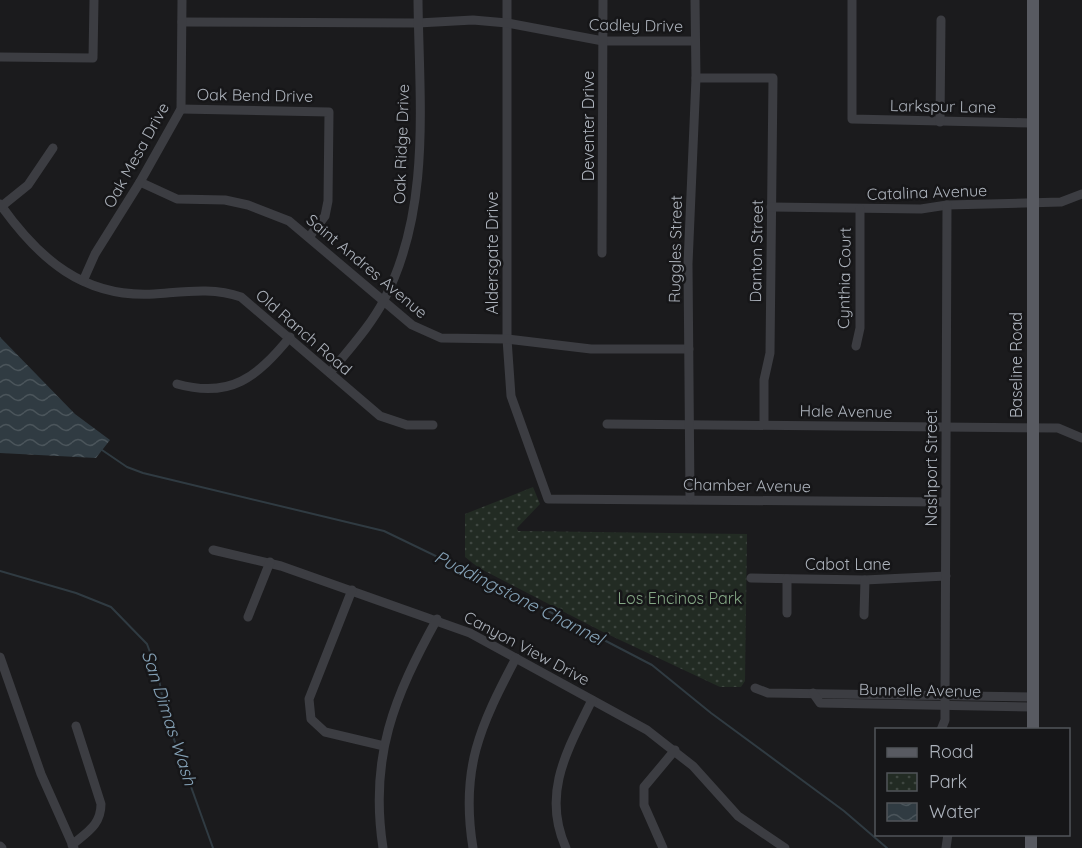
<svg xmlns="http://www.w3.org/2000/svg" width="1082" height="848" font-family="Quicksand,sans-serif">
	<style>
		.park { fill: url(#park-dots) }
		.water { fill: url(#water-waves) }
		.lines { fill: none; stroke-linecap: round; stroke-linejoin: round }
		.stream { stroke: #303b42; stroke-width: 2 }
		.minor { stroke: #3c3d42; stroke-width: 9 }
		.major { stroke: #585a61; stroke-width: 12 }
		.labels { text-anchor: middle; stroke-width: 5; stroke-linejoin: round; paint-order: stroke }
		.street-label { font-size: 16px; fill: #adb3bc; stroke: #161618 }
		.park-label { font-size: 16px; fill: #84a785; stroke: #161618 }
		.water-label { font-size: 18px; font-style: italic; fill: #85a2b7; stroke: #161618 }
	</style>
	<defs>
		<pattern id="park-dots" width="8" height="8" patternUnits="userSpaceOnUse" patternTransform="scale(1.5)"><rect width="8" height="8" fill="#222b23"/><path d="M2 2h.1M6 6h.1" fill="none" stroke="#3f4741" stroke-width="1.8" stroke-linecap="round"/></pattern>
		<pattern id="water-waves" width="16" height="10" patternUnits="userSpaceOnUse" patternTransform="scale(1.5)"><rect width="16" height="10" fill="#303b42"/><path d="M0 5q4-4 8 0t8 0" fill="none" stroke="#4b555b"/></pattern>
	</defs>
	<rect width="100%" height="100%" fill="#1b1b1d"/>
	<path class="park" d="M533,487l7,17 -23,24 1,3 229,3 -2,147 -4,6h-21l-117,-55 -124,-64 -14,-11v-43z"/>
	<path class="water" d="M0,337l75,77 35,26 -14,18 -96,-5z"/>
	<g class="lines">
		<g class="stream">
			<path d="M102,450l25,17 16,6 241,58 143,69 125,65 59,48 133,98 43,37"/>
			<path d="M0,571l76,22 35,14 36,37 11,30 8,43 47,131"/>
		</g>
		<g class="minor">
			<path d="M507,0v339l4,57 37,103 397,3"/>
			<path d="M852,0v119l181,4"/>
			<path d="M182,22l236,1 55,-3 34,3 96,18h92"/>
			<path d="M0,57l93,1 1,-58"/>
			<path d="M696,78h77l-3,275 -6,27v44"/>
			<path d="M181,109l148,3 -1,89 -3,15 -15,20"/>
			<path d="M940,122l1,-102"/>
			<path d="M140,182l37,17 48,1 23,5 41,16 123,104 29,13 66,1 84,10h98"/>
			<path d="M0,204c39,55 83,94 154,90 30,-2 59,-7 87,3l139,119 27,9h26"/>
			<path d="M2,206l26,-21 25,-37"/>
			<path d="M771,207l150,2 26,-4 114,-3 21,-8"/>
			<path d="M602,253l1,-253"/>
			<path d="M83,281l12,-27 45,-72 41,-73 1,-109"/>
			<path d="M856,346l4,-18v-119"/>
			<path d="M330,373c18,-23 40,-46 54,-73 48,-92 35,-200 34,-300"/>
			<path d="M177,384c54,15 80,-7 113,-47"/>
			<path d="M607,424l451,4 24,10"/>
			<path d="M690,498l-2,-234 8,-186 -1,-78"/>
			<path d="M213,550l68,16 189,67 177,97 46,36 45,50 47,32"/>
			<path d="M751,578l114,2 81,-4"/>
			<path d="M787,579v34"/>
			<path d="M352,590l-43,109 2,20 14,13 59,14"/>
			<path d="M864,615l1,-35"/>
			<path d="M248,617l22,-55"/>
			<path d="M0,657l41,117 33,74"/>
			<path d="M755,688l13,5 266,4"/>
			<path d="M813,693l7,10 213,4"/>
			<path d="M941,730l4,-10v-14l2,-501"/>
			<path d="M72,845c15,-13 29,-20 29,-41l-25,-78"/>
			<path d="M0,846l2,2"/>
			<path d="M383,848c-14,-91 11,-151 54,-229"/>
			<path d="M473,848c-13,-79 7,-122 43,-190"/>
			<path d="M566,848c-25,-55 2,-99 26,-148"/>
			<path d="M663,848l-19,-43v-18l31,-37"/>
			<path d="M946,848l2,-14"/>
		</g>
		<g class="major">
			<path d="M1033,730v-730"/>
			<path d="M1031,848v-14"/>
		</g>
	</g>
	<g class="labels">
		<g class="street-label">
			<text transform="translate(636 25) rotate(1)" y="6">Cadley Drive</text>
			<text transform="translate(255 95) rotate(1)" y="6">Oak Bend Drive</text>
			<text transform="translate(943 106) rotate(1)" y="6">Larkspur Lane</text>
			<text transform="translate(588 126) rotate(-90)" y="6">Deventer Drive</text>
			<text transform="translate(401 144) rotate(-88)" y="6">Oak Ridge Drive</text>
			<text transform="translate(136 155) rotate(-61)" y="6">Oak Mesa Drive</text>
			<text transform="translate(927 192) rotate(-2)" y="6">Catalina Avenue</text>
			<text transform="translate(675 249) rotate(-89)" y="6">Ruggles Street</text>
			<text transform="translate(756 251) rotate(-89)" y="6">Danton Street</text>
			<text transform="translate(492 253) rotate(-90)" y="6">Aldersgate Drive</text>
			<text transform="translate(367 266) rotate(40)" y="6">Saint Andres Avenue</text>
			<text transform="translate(844 278) rotate(-89)" y="6">Cynthia Court</text>
			<text transform="translate(304 332) rotate(41)" y="6">Old Ranch Road</text>
			<text transform="translate(1016 365) rotate(-90)" y="6">Baseline Road</text>
			<text transform="translate(846 411) rotate(1)" y="6">Hale Avenue</text>
			<text transform="translate(931 468) rotate(-90)" y="6">Nashport Street</text>
			<text transform="translate(747 485) rotate(1)" y="6">Chamber Avenue</text>
			<text x="848" y="570">Cabot Lane</text>
			<text transform="translate(527 648) rotate(28)" y="6">Canyon View Drive</text>
			<text transform="translate(920 690) rotate(1)" y="6">Bunnelle Avenue</text>
		</g>
		<g class="park-label">
			<text x="680" y="604">Los Encinos Park</text>
		</g>
		<g class="water-label">
			<text transform="translate(519 598) rotate(27)" y="6">Puddingstone Channel</text>
			<text transform="translate(169 718) rotate(72)" y="6">San Dimas Wash</text>
		</g>
	</g>
	<rect x="875" y="728" width="195" height="108" fill="#161618" stroke="#52555a" stroke-width="1.5"/>
	<rect x="887" y="748" width="30" height="9" fill="#585a61" stroke="#52555a" stroke-width="1.5"/>
	<text x="929" y="758" font-size="18" fill="#adb3bc">Road</text>
	<rect x="887" y="773" width="30" height="18" fill="url(#park-dots)" stroke="#52555a" stroke-width="1.5"/>
	<text x="929" y="788" font-size="18" fill="#adb3bc">Park</text>
	<rect x="887" y="803" width="30" height="18" fill="url(#water-waves)" stroke="#52555a" stroke-width="1.5"/>
	<text x="929" y="818" font-size="18" fill="#adb3bc">Water</text>
</svg>
